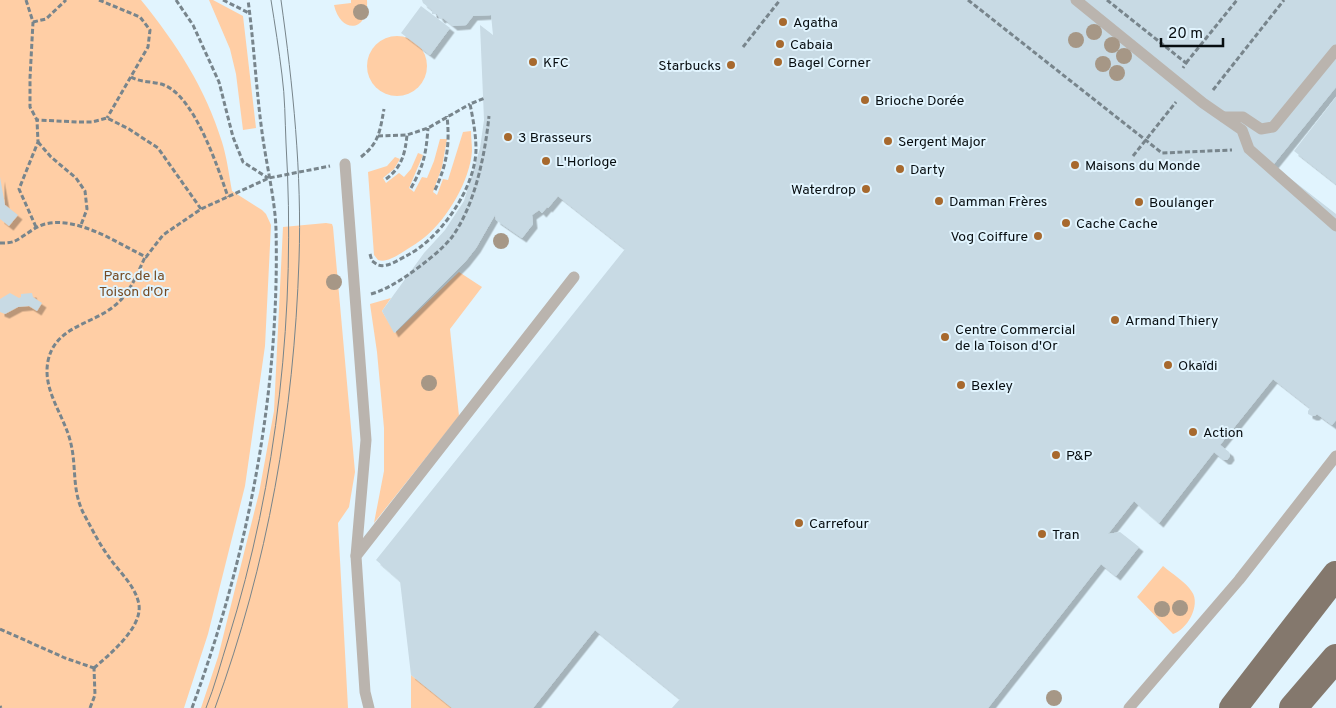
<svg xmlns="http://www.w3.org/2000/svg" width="1336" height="708" font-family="Overpass,sans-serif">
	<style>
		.green { fill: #ffcea5 }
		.building { fill: #c8dae4; filter: url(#shadow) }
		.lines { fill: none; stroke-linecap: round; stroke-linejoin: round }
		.path { stroke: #78858c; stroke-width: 3; stroke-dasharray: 5 2.5; stroke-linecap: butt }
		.service { stroke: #bab4ae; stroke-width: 11 }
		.trunk { stroke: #84786d; stroke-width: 28 }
		.tram { stroke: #77848a; stroke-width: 1 }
		.tree { fill: #a69786 }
		.poi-dot { fill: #a7692e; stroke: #e1f4fe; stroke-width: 2 }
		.labels { text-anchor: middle; stroke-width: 4; stroke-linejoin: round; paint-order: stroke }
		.poi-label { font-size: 14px; fill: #070d10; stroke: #e1f4fe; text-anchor: start }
		.park-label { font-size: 14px; fill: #764b23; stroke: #e1f4fe }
	</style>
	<defs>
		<filter id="shadow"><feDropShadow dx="4.5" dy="4.5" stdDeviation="0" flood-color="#0004"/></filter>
	</defs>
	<rect width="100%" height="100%" fill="#e1f4fe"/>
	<g class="green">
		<path d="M0,0h141c35,43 65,89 81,142 5,16 7,33 10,49l30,19 4,4 5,11 -6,121 -20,140 -37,148 -24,74h-184z"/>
		<path d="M209,0h4l30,16 13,112 -13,2 -7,-56 -6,-25z"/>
		<path d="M351,0h16c2,32 -26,35 -33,5l17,-2z"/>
		<circle cx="397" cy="66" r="30"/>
		<path d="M471,131c0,7 1,13 1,20 -2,29 -24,67 -47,86 -6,5 -13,9 -19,13 -8,5 -19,13 -28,10l-4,-5 -6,-83 19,-6 8,-9 5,2 -6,10 -11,9 3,5 13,-10 5,4 7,-8 7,-16 5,2 -14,33 5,4 8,-15 5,1 7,-17 6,-22h7l-5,28 -9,25 4,3 6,-16 5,1 15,-48z"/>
		<path d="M326,223l6,1 1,3 22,245 -6,35 -11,16 10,185h-147l17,-51 41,-164 15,-82 9,-184z"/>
		<path d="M459,272l23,15 -32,42 9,87 -85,107 10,-52v-43l-7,-76 -7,-48 21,-6 -9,13 13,22z"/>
		<path d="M1163,566c9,8 23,16 29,26 9,13 -5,38 -19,42l-36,-37z"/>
		<path d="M411,675l41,33h-41z"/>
	</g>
	<g class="building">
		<path d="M422,0h914v87l-63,78 63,49v206l-4,5 -15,-11 -2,2h-3l-4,-2v-3l2,-3 -37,-29 -53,66 9,7 1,4 -3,4h-3l-10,-8 -55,71 -25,-22 -26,33 12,-2 19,15 -23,29 -15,-12 -113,144h-316l8,-9 -85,-69 -62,78h-81l-41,-33 -11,-94 -24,-21 249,-311 -67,-53 -10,12 -1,-1 -5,6 -3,-3 -7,5 1,9 -11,14 -26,-18 -1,-5 -19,33 -11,14 -71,71 -12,-22 42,-58 21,-23 19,-29 16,-53 4,-28 -4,-95 13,10 -2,-20 -18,1 -7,9 -13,1 -10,-8 -3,1 -3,-5h-5v-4l-9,-7z"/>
		<path d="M421,6l29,22 -20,27 -29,-22z"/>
		<path d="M1336,97v87l-42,-33z"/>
		<path d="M0,177l5,28 13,10 -9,11 -9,-7z"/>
		<path d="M10,293l9,5 2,-1v-3l11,-1 1,4 9,6 -5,8 -8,-5 -11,1 -13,7 -5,-2v-13z"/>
	</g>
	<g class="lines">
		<g class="path">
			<path d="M26,0l7,22 -3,56v29l7,13 41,2h14l15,-4 22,11 29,19 43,61"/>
			<path d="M99,0l41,17 10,13 -2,17 -41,71"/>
			<path d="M176,0l17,25 26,57 14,55 10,25 25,16"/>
			<path d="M223,0l26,13"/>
			<path d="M968,0l194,153 70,-3"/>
			<path d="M1107,0l79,63 -3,5"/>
			<path d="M33,22l13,-3 20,-19"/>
			<path d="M743,47l37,-47"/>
			<path d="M1186,63l51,-63"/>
			<path d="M131,77c10,6 23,4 33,8 31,12 54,83 64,112"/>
			<path d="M1213,90l71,-90"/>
			<path d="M378,136l29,-1 21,-7 42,-24"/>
			<path d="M38,142l13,15 25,21 9,13 2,18 -6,16"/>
			<path d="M1133,156l43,-54"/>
			<path d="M361,157c18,-14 19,-26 23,-48"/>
			<path d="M386,179c16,-12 19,-25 21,-44"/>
			<path d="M411,188c13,-23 15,-34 17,-60"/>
			<path d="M435,190c12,-26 15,-45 12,-74"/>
			<path d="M36,227l-17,-38 19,-47 -1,-22"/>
			<path d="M0,243c5,0 11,0 15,-2 10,-5 19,-14 30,-17 33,-8 72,19 101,33l17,-22 38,-26 68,-31 61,-12"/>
			<path d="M370,254l2,7 6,4c9,3 20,-5 28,-9 34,-17 69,-67 70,-106 0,-16 -3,-31 -6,-46l15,-6"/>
			<path d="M371,294c14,-4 25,-11 37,-19 13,-9 35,-26 44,-38 23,-32 33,-82 37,-121"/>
			<path d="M0,629l65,29 29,10"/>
			<path d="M94,668c16,-14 48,-40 45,-63 -3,-19 -20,-33 -30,-48 -9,-12 -16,-26 -23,-39 -15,-26 -9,-48 -15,-74 -6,-28 -29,-53 -23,-83 7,-34 42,-36 65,-54 16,-12 24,-32 32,-50"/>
			<path d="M0,706l1,2"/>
			<path d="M90,708l5,-13 -1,-27"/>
			<path d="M192,708c56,-152 88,-317 84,-479 -1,-30 -10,-66 -14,-97 -6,-44 -8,-88 -14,-132"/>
		</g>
		<g class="service">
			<path d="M1076,0l127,103 39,27 7,19 87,77"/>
			<path d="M1224,117h19l18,12 12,-2 63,-77"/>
			<path d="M345,164l21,276 -10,116"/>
			<path d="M369,708l-4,-16 -9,-136 218,-279"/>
			<path d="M1129,708l110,-128 97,-124"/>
		</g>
		<g class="trunk">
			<path d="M1233,708l103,-133"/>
			<path d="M1293,708l43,-50"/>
		</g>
		<g class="tram">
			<path d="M206,708c9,-22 15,-46 22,-68 50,-160 68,-330 58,-497 -1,-23 -1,-46 -4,-68 -3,-25 -7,-50 -11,-75"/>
			<path d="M215,708c53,-144 79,-295 84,-448 3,-87 -6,-174 -18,-260"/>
		</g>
	</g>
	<g class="tree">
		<circle cx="361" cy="12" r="8"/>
		<circle cx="1094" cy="32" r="8"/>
		<circle cx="1076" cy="40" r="8"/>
		<circle cx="1112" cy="45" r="8"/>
		<circle cx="1124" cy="56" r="8"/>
		<circle cx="1103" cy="64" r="8"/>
		<circle cx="1117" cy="73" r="8"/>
		<circle cx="501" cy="241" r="8"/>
		<circle cx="334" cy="282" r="8"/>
		<circle cx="429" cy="383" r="8"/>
		<circle cx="1180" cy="608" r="8"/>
		<circle cx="1162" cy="609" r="8"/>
		<circle cx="1054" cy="698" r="8"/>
	</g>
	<g class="poi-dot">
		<circle cx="783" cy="22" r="5"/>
		<circle cx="780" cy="44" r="5"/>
		<circle cx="533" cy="62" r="5"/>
		<circle cx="778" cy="62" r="5"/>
		<circle cx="731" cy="65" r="5"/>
		<circle cx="865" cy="100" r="5"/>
		<circle cx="508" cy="137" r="5"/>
		<circle cx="888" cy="141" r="5"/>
		<circle cx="546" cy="161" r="5"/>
		<circle cx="1075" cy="165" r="5"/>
		<circle cx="900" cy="169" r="5"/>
		<circle cx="866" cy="189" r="5"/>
		<circle cx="939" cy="201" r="5"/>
		<circle cx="1139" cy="202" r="5"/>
		<circle cx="1066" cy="223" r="5"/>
		<circle cx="1038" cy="236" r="5"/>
		<circle cx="1115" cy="320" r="5"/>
		<circle cx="945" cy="337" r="5"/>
		<circle cx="1168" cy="365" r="5"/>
		<circle cx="961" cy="385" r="5"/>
		<circle cx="1193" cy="432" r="5"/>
		<circle cx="1056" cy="455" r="5"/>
		<circle cx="799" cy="523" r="5"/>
		<circle cx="1042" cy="534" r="5"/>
	</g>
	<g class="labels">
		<g class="poi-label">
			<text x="793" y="27">Agatha</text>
			<text x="790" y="49">Cabaia</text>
			<text x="543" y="67">KFC</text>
			<text x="788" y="67">Bagel Corner</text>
			<text x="721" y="70" text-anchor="end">Starbucks</text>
			<text x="875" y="105">Brioche Dorée</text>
			<text x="518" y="142">3 Brasseurs</text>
			<text x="898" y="146">Sergent Major</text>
			<text x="556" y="166">L'Horloge</text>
			<text x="1085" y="170">Maisons du Monde</text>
			<text x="910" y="174">Darty</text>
			<text x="856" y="194" text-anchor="end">Waterdrop</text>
			<text x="949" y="206">Damman Frères</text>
			<text x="1149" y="207">Boulanger</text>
			<text x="1076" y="228">Cache Cache</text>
			<text x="1028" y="241" text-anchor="end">Vog Coiffure</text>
			<text x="1125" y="325">Armand Thiery</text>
			<text x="955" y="334">Centre Commercial<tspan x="955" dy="16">de la Toison d'Or</tspan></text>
			<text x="1178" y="370">Okaïdi</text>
			<text x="971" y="390">Bexley</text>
			<text x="1203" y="437">Action</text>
			<text x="1066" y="460">P&amp;P</text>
			<text x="809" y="528">Carrefour</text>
			<text x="1052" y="539">Tran</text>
		</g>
		<g class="park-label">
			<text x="134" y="280">Parc de la<tspan x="134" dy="16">Toison d'Or</tspan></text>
		</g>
	</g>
	<path d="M1161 38v8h62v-8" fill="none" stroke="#070d10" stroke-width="2.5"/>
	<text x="1168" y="38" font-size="15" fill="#070d10" stroke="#e1f4fe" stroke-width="4" paint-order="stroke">20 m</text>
</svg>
